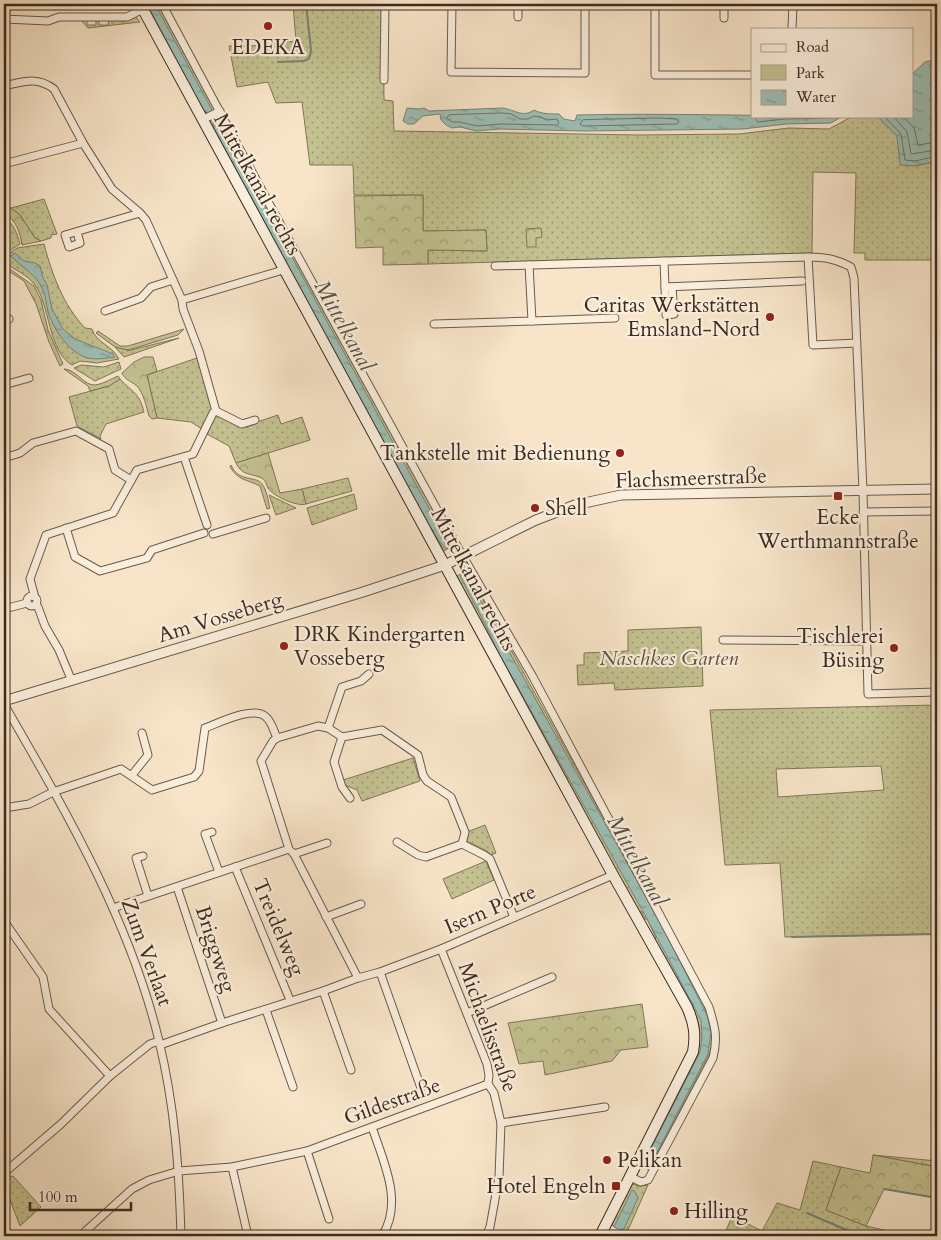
<svg xmlns="http://www.w3.org/2000/svg" width="941" height="1240" font-family="Cardo,serif">
	<style>
		.green { fill: url(#green-dots); stroke: #817659; fill-rule: evenodd }
		.forest { fill: url(#forest-crowns); stroke: #817659 }
		.water { fill: url(#water-ripples); stroke: #77837a }
		.lines { fill: none; stroke-linecap: round; stroke-linejoin: round }
		.shore { stroke: #6e746b; stroke-width: 1 }
		.stream { stroke: #77837a; stroke-width: 2 }
		.minor-casing { stroke: #6c594b; stroke-width: 9 }
		.tertiary-casing { stroke: #6c594b; stroke-width: 11 }
		.secondary-casing { stroke: #3e2a21; stroke-width: 12 }
		.minor { stroke: #faeedc; stroke-width: 7 }
		.tertiary { stroke: #faeedc; stroke-width: 9 }
		.secondary { stroke: #faeedc; stroke-width: 10 }
		.poi-dot { fill: #8f2418; stroke: #faeedc; stroke-width: 2 }
		.labels { text-anchor: middle; stroke-width: 4.5; stroke-linejoin: round; paint-order: stroke }
		.poi-label { font-size: 21px; fill: #3e2a21; stroke: #faeedc; text-anchor: end }
		.street-label { font-size: 21px; fill: #3e2a21; stroke: #faeedc }
		.park-label { font-size: 21px; font-style: italic; fill: #60503d; stroke: #faeedc }
		.water-label { font-size: 22px; font-style: italic; fill: #564f46; stroke: #faeedc }
	</style>
	<defs>
		<pattern id="green-dots" width="8" height="8" patternUnits="userSpaceOnUse" patternTransform="scale(1.25)"><rect width="8" height="8" fill="#c4c291"/><path d="M2 2h.1M6 6h.1" fill="none" stroke="#a19e76" stroke-width="1.8" stroke-linecap="round"/></pattern>
		<pattern id="forest-crowns" width="20" height="18" patternUnits="userSpaceOnUse" patternTransform="scale(1.25)"><rect width="20" height="18" fill="#c4c291"/><path d="M2 6a3 3 0 1 1 6 0M12 15a3 3 0 1 1 6 0" fill="none" stroke="#a19e76"/></pattern>
		<pattern id="water-ripples" width="26" height="14" patternUnits="userSpaceOnUse" patternTransform="scale(1.25)"><rect width="26" height="14" fill="#9dbfb5"/><path d="M2 4q2-2 4 0t4 0M15 11q2-2 4 0t4 0" fill="none" stroke="#819b93"/></pattern>
	</defs>
	<rect width="100%" height="100%" fill="#f8e5c9"/>
	<filter id="stains"><feTurbulence type="fractalNoise" baseFrequency=".004" numOctaves="4"/><feColorMatrix values="0 0 0 0 .2 0 0 0 0 .09 0 0 0 0 .02 0 0 0 .5 -.17"/></filter>
	<radialGradient id="worn" r=".72"><stop offset=".6" stop-color="#630" stop-opacity="0"/><stop offset="1" stop-color="#630" stop-opacity=".3"/></radialGradient>
	<g class="green">
		<path d="M144,4h15l55,103v4l-6,3 -6,-3z"/>
		<path d="M293,4h90l1,96 9,1 1,30 244,4 101,-1 50,-6 40,1 24,-13h24l20,20 18,30 22,-5v99h-72v-7h-11l2,-80 -43,-1 -1,81 -384,11v-14l59,1 -1,-21 -63,1v-36h-69l-1,-30h-43l-8,-63 -26,1 -8,-21 -31,5 -8,-41h23l44,-5z"/>
		<path d="M136,17l4,5 -52,6 -7,-8h6v5h9v-5h3v5h9l1,-5 17,1z"/>
		<path d="M214,116l7,3 229,421 2,6 -8,5 -235,-427 2,-6z"/>
		<path d="M44,199l13,35 -6,1v3l-10,3 -6,-3 -15,-23 -9,-7z"/>
		<path d="M4,218c10,5 13,16 16,26l-16,10z"/>
		<path d="M44,244c8,30 19,61 41,84l7,1c3,13 21,17 27,30l-22,4 -17,-2 -8,4c-24,-14 -22,-60 -37,-80 -7,-10 -21,-16 -31,-22v-6l13,-9z"/>
		<path d="M179,338l-55,19 -9,-10 13,3 -1,1z"/>
		<path d="M197,358l16,49 -11,22 -11,-7 -34,-4 -10,-43z"/>
		<path d="M119,362l2,7 -26,12 -21,-13 7,-3 23,2z"/>
		<path d="M120,379c13,14 19,13 24,33l-38,12 -6,12 1,3 -24,-13 -8,-29 40,-11z"/>
		<path d="M219,415l23,12 36,-12 3,9 21,-7 8,23 -74,23 -7,-17 -22,-12 8,-18z"/>
		<path d="M348,478l4,13 -46,13 -4,-15z"/>
		<path d="M354,494l3,15 -45,16 -5,-17z"/>
		<path d="M269,495l27,13 -20,7z"/>
		<path d="M467,570l228,414 16,39 2,19 -3,11 -61,117 -10,-5 60,-120v-20l-3,-10 -42,-76 2,-1 -9,-19h-2l-4,-8 -2,1 -133,-242 -49,-94z"/>
		<path d="M701,627l2,59 -88,4 -1,-7 -36,2 -1,-20h7v-12l44,-2v-21z"/>
		<path d="M937,705v229l-152,3 -5,-74 -55,2 -15,-155zM881,766l3,24 -106,7 -2,-28z"/>
		<path d="M413,758l7,23 -58,20 -5,-11 -12,-5 -2,-5z"/>
		<path d="M485,825l11,28 -5,2 -4,-4 -21,-10 1,-9z"/>
		<path d="M486,861l8,19 -42,19 -9,-20z"/>
		<path d="M873,1155l64,6v6z"/>
		<path d="M813,1161l28,6 -15,43 40,16 22,5 -2,5h-162l8,-20 30,15 15,-28 23,7z"/>
		<path d="M13,1176l28,31 -21,19 -16,-42v-6z"/>
		<path d="M633,1184l6,2 9,-1c-7,15 -13,30 -20,45l-4,2 -12,-7 17,-40z"/>
	</g>
	<g class="forest">
		<path d="M423,195v36l63,-1 1,21 -59,-1v14l-45,1v-18l-27,1 -2,-52z"/>
		<path d="M11,208l9,7 15,23 6,3 -19,4c-2,-13 -6,-26 -18,-31v-4z"/>
		<path d="M541,228l1,9 -6,1v9h-9l-1,-18z"/>
		<path d="M4,265l30,21 7,14 7,30 15,34 -3,2 -11,-24 -13,-38 -12,-23 -20,-13z"/>
		<path d="M184,329l-6,6 -50,15 -13,-3 -19,-14 2,-2 22,15h8z"/>
		<path d="M144,357h9l4,14 -10,4 10,43 -5,1 -3,-3c-3,-10 -5,-22 -12,-30 -6,-5 -12,-6 -15,-13l12,-11z"/>
		<path d="M64,369c12,0 20,17 31,16 8,-1 16,-6 23,-9l2,3 -11,7 -19,5 -2,-5z"/>
		<path d="M268,453l12,40 22,-4 4,15c-9,3 -33,-8 -38,-16 -2,-4 -2,-7 -6,-10 -11,-5 -20,-2 -26,-15z"/>
		<path d="M231,465c8,18 24,10 31,19 5,6 6,17 8,24l-3,1 -7,-23c-14,-7 -21,-5 -30,-19z"/>
		<path d="M642,1004l6,43 -27,3 -9,11 -67,14 -2,-14 -24,3 -11,-41z"/>
		<path d="M873,1155l64,12v31l-53,-9 -18,37 -40,-16 15,-43 29,6z"/>
	</g>
	<g class="water">
		<path d="M147,4h8l56,104 1,3 -2,2 -5,-1 -3,-4z"/>
		<path d="M937,59v102l-22,5 -15,-1 -3,-29 -20,-20h35v-42l13,-12z"/>
		<path d="M407,108l12,1 5,-1 5,3 74,-3c12,2 20,10 31,2 7,4 17,4 25,4l5,5 11,2 2,-6c88,-2 178,1 266,1l-12,7 -45,1 -43,5 -160,2 -83,-2 -24,2 -16,-4 -8,1 -6,-3 -5,-5 -1,-6 -17,2 -9,8h-6l-5,-3z"/>
		<path d="M213,118h2l5,7 230,422 -4,2 -7,-8 -22,-36 -203,-376z"/>
		<path d="M15,253l9,8 11,2 5,3 3,12 4,7 5,24 11,20 12,10 38,15 2,3c-9,1 -17,3 -27,1 -19,-5 -34,-28 -40,-46 -2,-9 -2,-17 -7,-26 -7,-13 -20,-19 -30,-30z"/>
		<path d="M465,573l194,347 48,95 4,17 -3,22 -57,110 -6,3 -3,-1 58,-114 2,-14 -1,-18 -55,-103 -149,-267 -11,-24 -26,-50z"/>
		<path d="M632,1190l3,2 3,6 -15,33 -9,-4z"/>
	</g>
	<g class="lines">
		<g class="shore">
			<path d="M503,113l8,1 9,5h8l6,-3 7,1 6,3 10,-1 2,4 -2,2 -56,-1 -24,2 -17,-4h-8l-5,-4 2,-3z"/>
			<path d="M757,116l-1,4 2,2 27,-3 44,-1 3,-2"/>
			<path d="M884,116l17,18 4,26 10,1 22,-5"/>
			<path d="M893,116l14,16 4,22 26,-4"/>
			<path d="M903,116l11,12 4,17 19,-3"/>
			<path d="M658,118l19,1 2,3 -2,2 -94,2 -3,-2 3,-4z"/>
		</g>
		<g class="stream">
			<path d="M278,62l25,-1c7,-1 7,-4 8,-11l-5,-46"/>
			<path d="M792,937l145,-3"/>
			<path d="M884,1189l53,9"/>
			<path d="M807,1213l49,21"/>
		</g>
		<g class="minor-casing">
			<g id="minor">
				<path d="M162,4l104,194 191,348 76,131 176,330c6,20 9,30 4,51l-65,122 -7,2 -12,-6"/>
				<path d="M452,4l-1,68 134,1v-69"/>
				<path d="M518,4v13"/>
				<path d="M655,4v71h97"/>
				<path d="M724,4v14"/>
				<path d="M4,19l44,2 11,-4h68l16,-8"/>
				<path d="M792,29l1,-25"/>
				<path d="M384,80l1,-76"/>
				<path d="M4,86c19,-4 32,-10 50,3l29,54 29,46 28,24 6,7 36,80 1,9 16,42 17,60"/>
				<path d="M202,120l18,-9"/>
				<path d="M4,164l79,-21"/>
				<path d="M77,232l3,11 -11,4 -4,-12 75,-22"/>
				<path d="M664,261l1,26 137,-6"/>
				<path d="M495,266l313,-9"/>
				<path d="M665,287l1,28 8,-1 -2,-27"/>
				<path d="M182,300l101,-30"/>
				<path d="M105,311l36,-13 10,-11 22,-7"/>
				<path d="M4,318l5,1"/>
				<path d="M532,321l83,-3"/>
				<path d="M434,324l98,-3 -3,-56"/>
				<path d="M857,343l-44,2 -5,-88c17,0 28,2 43,10l3,11 9,213 5,203 69,-2"/>
				<path d="M4,385l25,-7"/>
				<path d="M184,457l23,68"/>
				<path d="M4,458l16,-5 13,-10 43,-12 33,18 6,21 16,10"/>
				<path d="M863,512l74,-1"/>
				<path d="M66,528l9,29 25,14 47,-13 5,-8 52,-17"/>
				<path d="M213,534l53,-16"/>
				<path d="M33,596l1,-2 -4,-15 16,-44 67,-22 24,-43 56,-16 20,-41 3,-2 26,13 13,-4"/>
				<circle cx="32" cy="601" r="5"/>
				<path d="M35,605l3,2 7,19 14,24 12,29"/>
				<path d="M4,609l23,-6"/>
				<path d="M723,640l142,1"/>
				<path d="M4,704c61,106 126,216 155,337 16,66 20,127 22,195"/>
				<path d="M328,728l14,-41 19,-6 8,-7"/>
				<path d="M342,737l-8,25 8,25 8,11"/>
				<path d="M132,775l16,-20 -6,-22"/>
				<path d="M4,808l25,-4 24,-12 68,-23 31,21 42,-13 5,-6 6,-43c14,-5 49,-23 61,-11 6,5 8,15 11,21"/>
				<path d="M212,832l-7,2 14,38"/>
				<path d="M397,842l21,13 8,2 36,-13 22,11 6,4 24,58"/>
				<path d="M292,852l2,2 33,-11"/>
				<path d="M294,854l64,124"/>
				<path d="M143,856l-7,2 12,38"/>
				<path d="M235,867l55,133"/>
				<path d="M177,887l45,136"/>
				<path d="M113,908l176,-59 -28,-88 12,-20 4,-3 41,-12 10,2 14,9 40,-7 36,25 5,20 4,6 24,16 14,35 -3,12"/>
				<path d="M326,917l35,-13"/>
				<path d="M4,921l39,56 6,32 61,67"/>
				<path d="M441,949l46,115 2,11 -1,9 6,9 7,30 -2,54 -9,50 -4,9"/>
				<path d="M380,972l41,116"/>
				<path d="M323,991l28,79"/>
				<path d="M266,1010l27,77"/>
				<path d="M467,1013l85,-36"/>
				<path d="M160,1045l62,-22 101,-32 35,-13 22,-6 61,-23 172,-74"/>
				<path d="M501,1123l104,-16"/>
				<path d="M372,1127c11,34 32,75 10,109"/>
				<path d="M307,1151l22,68"/>
				<path d="M232,1167l16,69"/>
				<path d="M4,1173l57,-49 49,-48 40,-32 9,-3"/>
				<path d="M80,1236l52,-47 17,-9 30,-9 53,-4 75,-16 181,-67"/>
			</g>
		</g>
		<g class="tertiary-casing">
			<path id="tertiary" d="M4,701l359,-109 82,-27 91,-45 39,-15 46,-10 316,-6"/>
		</g>
		<g class="secondary-casing">
			<path id="secondary" d="M140,4l473,871 74,132c7,16 9,27 6,45l-93,184"/>
		</g>
		<use href="#minor" class="minor"/>
		<use href="#tertiary" class="tertiary"/>
		<use href="#secondary" class="secondary"/>
	</g>
	<g class="poi-dot">
		<circle cx="268" cy="26" r="5"/>
		<circle cx="770" cy="317" r="5"/>
		<circle cx="620" cy="453" r="5"/>
		<rect x="833" y="491" width="10" height="10" rx="2.5"/>
		<circle cx="535" cy="508" r="5"/>
		<circle cx="284" cy="646" r="5"/>
		<circle cx="894" cy="648" r="5"/>
		<circle cx="607" cy="1160" r="5"/>
		<rect x="611" y="1181" width="10" height="10" rx="2.5"/>
		<circle cx="674" cy="1211" r="5"/>
	</g>
	<g class="labels">
		<g class="poi-label">
			<text x="268" y="54" text-anchor="middle">EDEKA</text>
			<text x="760" y="312">Caritas Werkstätten<tspan x="760" dy="24">Emsland-Nord</tspan></text>
			<text x="610" y="460">Tankstelle mit Bedienung</text>
			<text x="545" y="515" text-anchor="start">Shell</text>
			<text x="838" y="524" text-anchor="middle">Ecke<tspan x="838" dy="24">Werthmannstraße</tspan></text>
			<text x="294" y="641" text-anchor="start">DRK Kindergarten<tspan x="294" dy="24">Vosseberg</tspan></text>
			<text x="884" y="643">Tischlerei<tspan x="884" dy="24">Büsing</tspan></text>
			<text x="617" y="1167" text-anchor="start">Pelikan</text>
			<text x="606" y="1193">Hotel Engeln</text>
			<text x="684" y="1218" text-anchor="start">Hilling</text>
		</g>
		<g class="street-label">
			<text transform="translate(258 184) rotate(61)" y="7">Mittelkanal rechts</text>
			<text transform="translate(691 478) rotate(-2)" y="7">Flachsmeerstraße</text>
			<text transform="translate(474 579) rotate(62)" y="7">Mittelkanal rechts</text>
			<text transform="translate(220 617) rotate(-17)" y="7">Am Vosseberg</text>
			<text transform="translate(490 909) rotate(-23)" y="7">Isern Porte</text>
			<text transform="translate(279 927) rotate(67)" y="7">Treidelweg</text>
			<text transform="translate(216 949) rotate(72)" y="7">Briggweg</text>
			<text transform="translate(147 952) rotate(70)" y="7">Zum Verlaat</text>
			<text transform="translate(488 1027) rotate(70)" y="7">Michaelisstraße</text>
			<text transform="translate(392 1101) rotate(-20)" y="7">Gildestraße</text>
		</g>
		<g class="park-label">
			<text x="669" y="665">Naschkes Garten</text>
		</g>
		<g class="water-label">
			<text transform="translate(345 325) rotate(61)" y="8">Mittelkanal</text>
			<text transform="translate(638 860) rotate(61)" y="8">Mittelkanal</text>
		</g>
	</g>
	<rect width="941" height="1240" fill="none" stroke="#f8e5c9" stroke-width="20"/>
	<rect x="5" y="5" width="931" height="1230" fill="none" stroke="#3e2a21" stroke-width="2.5"/>
	<rect x="10" y="10" width="921" height="1220" fill="none" stroke="#3e2a21"/>
	<rect x="751" y="28" width="162" height="90" fill="#faeedc" stroke="#afa091"/>
	<rect x="761" y="44" width="25" height="8" fill="#faeedc" stroke="#afa091"/>
	<text x="796" y="52" font-size="15" fill="#3e2a21">Road</text>
	<rect x="761" y="65" width="25" height="15" fill="#c4c291" stroke="#afa091"/>
	<text x="796" y="78" font-size="15" fill="#3e2a21">Park</text>
	<rect x="761" y="90" width="25" height="15" fill="url(#water-ripples)" stroke="#afa091"/>
	<text x="796" y="102" font-size="15" fill="#3e2a21">Water</text>
	<path d="M30 1202v8h101v-8" fill="none" stroke="#3e2a21" stroke-width="2.5"/>
	<text x="38" y="1202" font-size="15" fill="#3e2a21" stroke="#faeedc" stroke-width="4" paint-order="stroke">100 m</text>
	<rect width="100%" height="100%" filter="url(#stains)"/>
	<rect width="100%" height="100%" fill="url(#worn)"/>
</svg>
